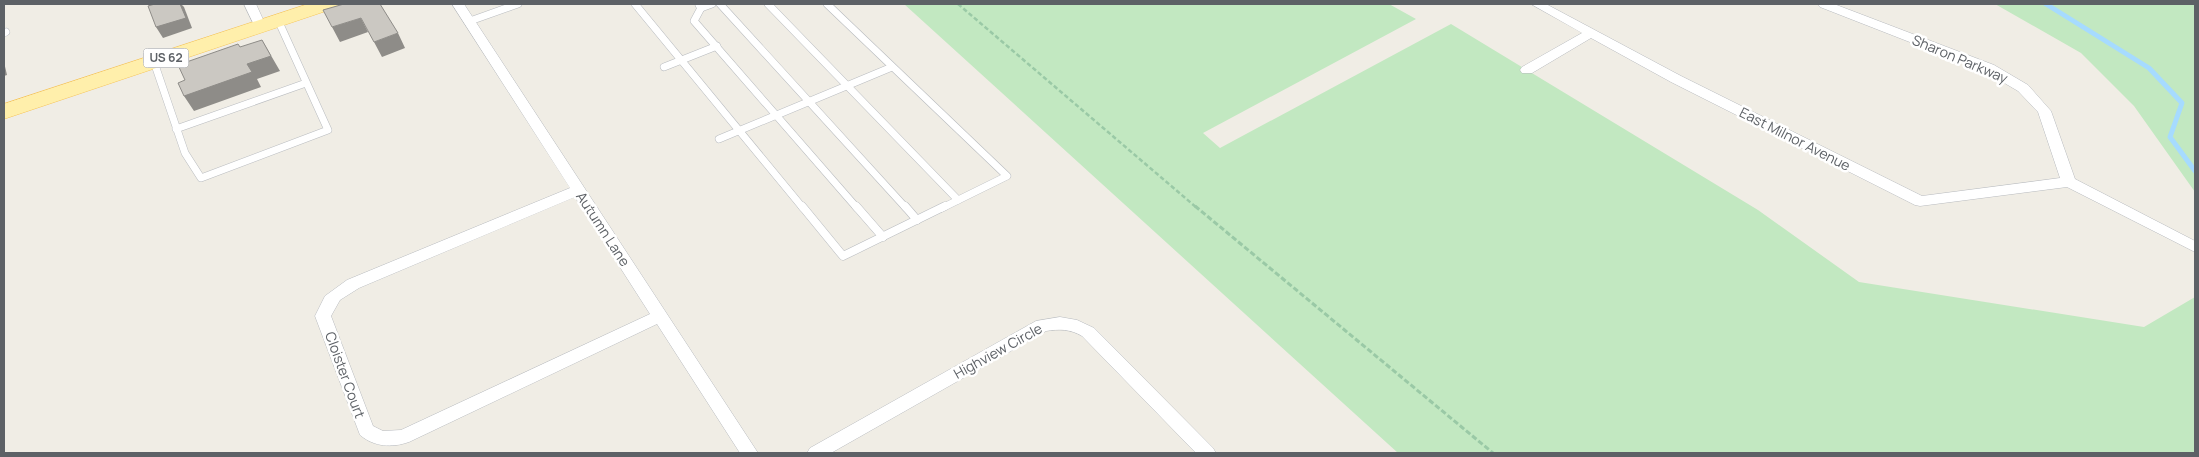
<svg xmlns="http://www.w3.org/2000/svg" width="2199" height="457" font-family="Manrope,sans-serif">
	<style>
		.green { fill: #c2e8c1 }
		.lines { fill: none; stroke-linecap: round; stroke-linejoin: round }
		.stream { stroke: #a6dbff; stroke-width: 5 }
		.service-far1-casing { stroke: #b8bbbf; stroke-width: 8 }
		.service-casing { stroke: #b8bbbf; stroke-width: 9 }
		.minor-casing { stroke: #b8bbbf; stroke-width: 1 }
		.primary-casing { stroke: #f6c458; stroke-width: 1 }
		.path-far1 { stroke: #9ac9a6; stroke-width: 2.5; stroke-dasharray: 4.5 2.5; stroke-linecap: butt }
		.path { stroke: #9ac9a6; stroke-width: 3; stroke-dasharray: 5.5 2.5; stroke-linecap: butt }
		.service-far1 { stroke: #fff; stroke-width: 7 }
		.service { stroke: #fff; stroke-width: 8 }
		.minor { fill: #fff; fill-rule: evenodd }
		.primary { fill: #ffefab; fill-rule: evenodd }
		.shaded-wall { fill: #8e8c88 }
		.building { fill: #cbc8c2; stroke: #8e8c88 }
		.labels { text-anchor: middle; stroke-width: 5; stroke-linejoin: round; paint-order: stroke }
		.shield { fill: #fff; stroke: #8e9094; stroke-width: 1 }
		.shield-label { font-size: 12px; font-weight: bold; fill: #5d6166 }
		.street-label { font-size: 14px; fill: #5d6166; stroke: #fff }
	</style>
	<rect width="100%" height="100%" fill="#f0ede5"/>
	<g class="green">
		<path d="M904,4h485l27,15 -213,114 17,15 231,-124 307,186 101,72 285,45 51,-30v156h-797z"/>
		<path d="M1995,4h200v188l-61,-86 -53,-53z"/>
	</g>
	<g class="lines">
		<path class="stream" d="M2046,4l103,64 33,35 -12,34 25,34"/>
		<g class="service-far1-casing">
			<g id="service-far1">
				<path d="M635,4l168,204"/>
				<path d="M720,4l186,204"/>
				<path d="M768,4l190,196"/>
				<path d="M827,4l180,172 -65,32"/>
				<path d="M699,5l2,3 11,-4"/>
				<path d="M701,8l-7,13 163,187"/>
				<path d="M470,21l48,-17"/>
				<path d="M4,33l2,-1"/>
				<path d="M154,62l31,91 16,25 127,-48 -50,-110"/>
				<path d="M664,67l53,-21"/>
				<path d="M176,129l130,-46"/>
				<path d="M719,139l173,-72"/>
			</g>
		</g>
		<g class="service-casing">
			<g id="service">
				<path d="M802,206l41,50 102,-50"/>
				<path d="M856,206l27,31"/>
				<path d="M905,206l12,14"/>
			</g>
		</g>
		<g class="minor-casing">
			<g id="minor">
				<path d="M244,4h12l10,22 -2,3h-8z"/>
				<path d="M452,4h12l294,449h-18l-83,-129 -248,118c-17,6 -35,5 -49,-7l-45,-119 10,-20 22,-16 223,-92zM575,197l75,117 -249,116 -18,1 -10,-5 -42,-110 9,-16 19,-12z"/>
				<path d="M1531,4h15l135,72 241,120 138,-18 -22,-66 -20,-21 -34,-20 -164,-64 -2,-3h16l160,61 34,20 23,26 24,68 120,62v11l-128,-65 -147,19 -5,-1 -244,-123 -80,-44 -59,35h-10l-2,-3 2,-3 60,-34z"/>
				<path d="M1060,317l17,3 17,8 119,120 3,5h-20l-114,-117c-12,-7 -23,-7 -36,-5l-215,122h-24l3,-5 226,-127z"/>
			</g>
		</g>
		<g class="primary-casing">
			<path id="primary" d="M308,4h30l-3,4 -331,111v-15z"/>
		</g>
		<path class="path-far1" d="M958,4l239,204"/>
		<path class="path" d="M1195,206l298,247"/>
		<use href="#service-far1" class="service-far1"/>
		<use href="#service" class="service"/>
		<use href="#minor" class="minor"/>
		<use href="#primary" class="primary"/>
	</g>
	<g class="shaded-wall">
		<path d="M180,4h1l3,3 8,21 -29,10 -7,-11z"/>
		<path d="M361,18l7,14 -28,10 -8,-15z"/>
		<path d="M398,33l7,15 -23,9 -8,-15z"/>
		<path d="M262,40l18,31 -23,8 4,8 -67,24 -10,-15 63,-32z"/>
		<path d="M4,62l3,13 -3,1z"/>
	</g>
	<g class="building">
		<path d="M155,4h25l6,14 -30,9 -8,-21z"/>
		<path d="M344,4h36l18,29 -24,9 -13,-24 -29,9 -9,-17z"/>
		<path d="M262,40l9,16 -24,8 5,8 -68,24 -6,-13 7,-3 -7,-15 60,-21 2,3z"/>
	</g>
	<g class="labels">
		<rect class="shield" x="143.5" y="48.5" width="45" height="19" rx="4"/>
		<g class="shield-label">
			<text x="166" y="62">US 62</text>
		</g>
		<g class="street-label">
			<text transform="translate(1960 59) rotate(23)" y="5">Sharon Parkway</text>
			<text transform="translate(1795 139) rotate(27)" y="5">East Milnor Avenue</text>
			<text transform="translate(603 229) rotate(57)" y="5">Autumn Lane</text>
			<text transform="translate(998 351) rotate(-29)" y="5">Highview Circle</text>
			<text transform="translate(345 375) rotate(70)" y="5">Cloister Court</text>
		</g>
	</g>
	<rect width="2199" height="457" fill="none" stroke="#5d6166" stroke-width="10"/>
</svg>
